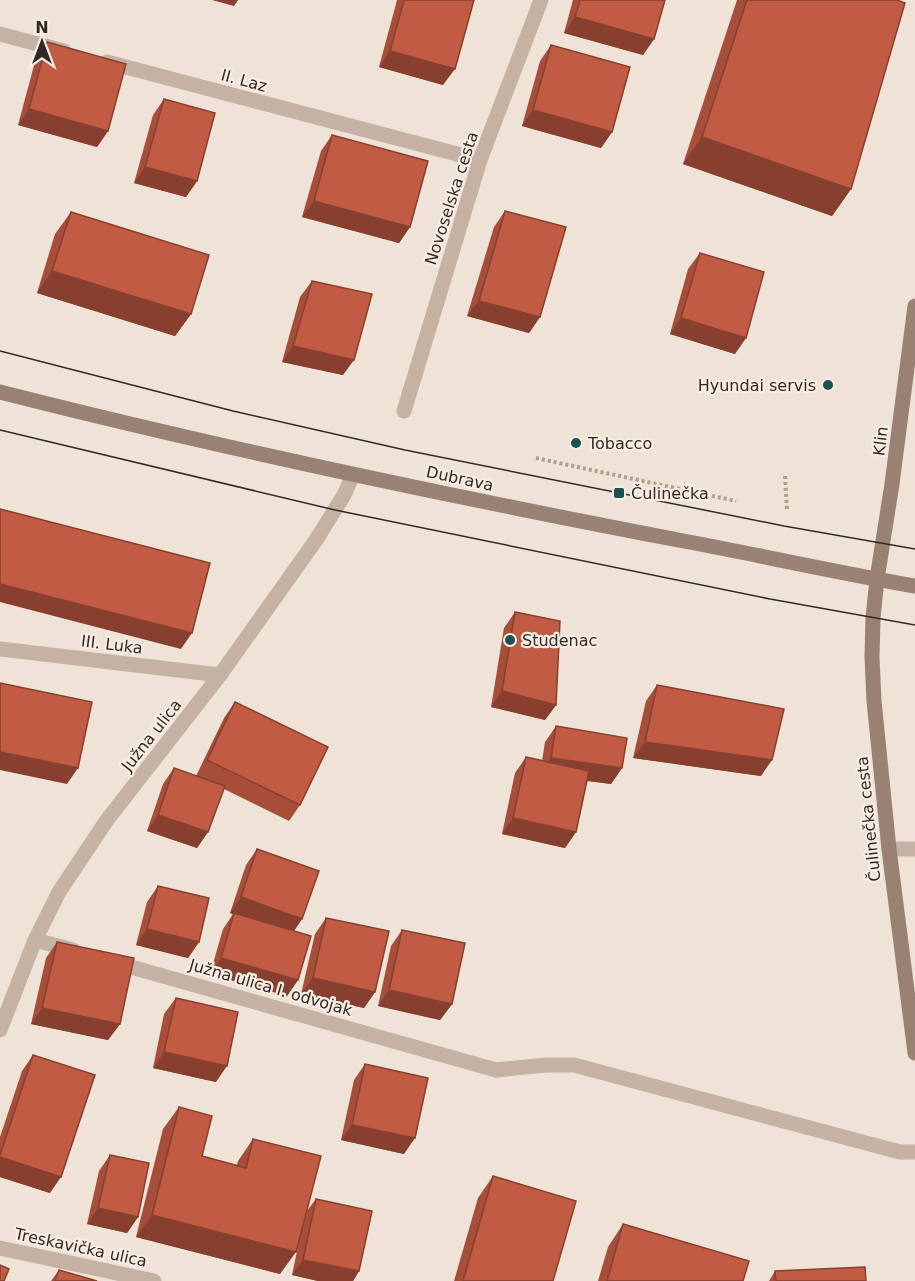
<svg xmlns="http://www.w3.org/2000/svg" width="915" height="1281" font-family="'DejaVu Sans',sans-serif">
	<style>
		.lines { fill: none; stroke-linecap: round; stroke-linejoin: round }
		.path { stroke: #b29c8e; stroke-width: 4; stroke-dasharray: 3 3; stroke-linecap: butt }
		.lane { stroke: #c6b2a4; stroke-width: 15 }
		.street { stroke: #c6b2a4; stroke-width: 15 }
		.secondary { stroke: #9a8175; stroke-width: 15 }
		.tram { stroke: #322825; stroke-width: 1.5 }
		.wall { fill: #a64e3a }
		.shaded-wall { fill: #87402f }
		.building { fill: #c15b43; stroke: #87402f; stroke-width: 1.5 }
		.poi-dot { fill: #1d5151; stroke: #f8ede2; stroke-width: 2 }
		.labels { text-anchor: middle; stroke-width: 4.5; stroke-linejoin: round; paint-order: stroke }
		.street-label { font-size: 16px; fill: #322825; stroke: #f8ede2 }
		.poi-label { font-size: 16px; fill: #322825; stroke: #f8ede2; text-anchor: start }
	</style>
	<rect width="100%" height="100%" fill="#efe2d7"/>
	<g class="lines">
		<g class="path">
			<path d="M536,458l200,43"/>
			<path d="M785,476l2,35"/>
		</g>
		<g class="lane">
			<path d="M889,849h26"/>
			<path d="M496,1070l50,-5h28l326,87h15"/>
		</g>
		<g class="street">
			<path d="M0,34l64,17"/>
			<path d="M107,62l373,98"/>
			<path d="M404,411l76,-251 61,-160"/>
			<path d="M0,649l220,26"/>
			<path d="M35,940l38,10"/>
			<path d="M113,962l383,108"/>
			<path d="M0,1030l35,-90 24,-48 48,-72 113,-145 96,-135 28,-45 9,-20"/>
			<path d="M0,1248l154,33"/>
		</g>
		<g class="secondary">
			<path d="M915,306l-23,178 -15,95 -4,39 -1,39 2,44 15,148 26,204"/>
			<path d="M0,392c228,58 458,106 689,150 75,14 150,31 226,44"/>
		</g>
		<g class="tram">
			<path d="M0,351l233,60 172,39 379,76 131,23"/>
			<path d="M0,430l335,80 435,89 145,26"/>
		</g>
	</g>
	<g class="wall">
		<path d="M397,0h77l-31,85 -64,-18z"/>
		<path d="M573,0h92l-11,39 -11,16 -79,-22z"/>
		<path d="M737,0h160l-46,189 -19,27 -149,-52z"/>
		<path d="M47,42l61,89 -11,16 -79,-22 18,-67z"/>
		<path d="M551,45l61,87 -11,16 -79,-22 18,-65z"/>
		<path d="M164,99l33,82 -11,16 -52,-14 19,-68z"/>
		<path d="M332,135l78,92 -11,16 -97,-26 19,-66z"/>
		<path d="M505,211l35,106 -11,16 -62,-17 27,-89z"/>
		<path d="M71,212l120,102 -16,22 -138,-43 18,-59z"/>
		<path d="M700,253l35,101 -65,-20 18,-65z"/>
		<path d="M312,281l31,94 -61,-13 18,-65z"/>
		<path d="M515,612l41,93 -11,15 -54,-13 13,-79z"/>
		<path d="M657,685l104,91 -128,-18 13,-57z"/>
		<path d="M235,702l65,103 -11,16 -65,-32 -16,43 -11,16 -50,-17 16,-47 11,-16 22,8 28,-58z"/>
		<path d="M556,726l66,42 -11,16 -24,-3 -11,51 -11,16 -63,-14 13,-61 11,-16 16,4 3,-19z"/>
		<path d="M257,849l45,70 -8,12 4,49 -11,16 -77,-22 13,-45 10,-15 -3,-1 16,-48z"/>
		<path d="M158,886l41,56 -11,16 -52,-13 11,-43z"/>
		<path d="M326,918l49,74 -11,16 -63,-14 14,-60z"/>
		<path d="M402,930l50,74 -12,16 -62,-14 13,-60z"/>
		<path d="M57,942l63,82 -12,16 -77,-16 15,-66z"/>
		<path d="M176,998l40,84 -63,-14 11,-54z"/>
		<path d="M33,1055l17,138 -50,-16v-40l22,-66z"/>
		<path d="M365,1064l39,90 -63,-14 13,-60z"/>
		<path d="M179,1107l23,49 35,9 1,-4 15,-22 53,73 10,-13 43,72 -6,10h-35l-26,-6 8,-38 -20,37 -144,-37 27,-108z"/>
		<path d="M110,1155l28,62 -11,16 -40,-9 12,-53z"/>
		<path d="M493,1176l60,105h-99l24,-83z"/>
		<path d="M623,1224l120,57h-145l10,-34z"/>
		<path d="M59,1270l38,11h-46z"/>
		<path d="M775,1271l91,10h-97z"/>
	</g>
	<g class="shaded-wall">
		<path d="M212,0h26l-4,6z"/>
		<path d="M575,17l79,22 -11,16 -79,-22z"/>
		<path d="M390,51l65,18 -12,16 -64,-18z"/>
		<path d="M29,109l79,22 -11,16 -79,-22z"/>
		<path d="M533,110l79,22 -11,16 -79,-22z"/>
		<path d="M702,137l149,52 -19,27 -149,-52z"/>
		<path d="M145,167l52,14 -11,16 -52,-14z"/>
		<path d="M314,201l96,26 -11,16 -97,-26z"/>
		<path d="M52,271l139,43 -16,22 -138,-43z"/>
		<path d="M479,301l61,16 -11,16 -62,-17z"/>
		<path d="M681,318l65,20 -11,16 -65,-20z"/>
		<path d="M293,346l61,14 -11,15 -61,-13z"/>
		<path d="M0,584l192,49 -11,16 -181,-47z"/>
		<path d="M502,691l54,14 -11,15 -54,-13z"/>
		<path d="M645,742l127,18 -11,16 -128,-18z"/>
		<path d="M0,752l78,16 -11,16 -67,-14z"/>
		<path d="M551,758l71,10 -11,16 -71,-10z"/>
		<path d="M158,815l50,17 -11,16 -50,-17z"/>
		<path d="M513,818l63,14 -11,16 -63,-14z"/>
		<path d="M241,897l61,22 -11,16 -61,-22z"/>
		<path d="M147,929l52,13 -11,16 -52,-13z"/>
		<path d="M221,958l77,22 -11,16 -77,-22z"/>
		<path d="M313,978l62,14 -11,16 -63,-14z"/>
		<path d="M389,990l63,14 -12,16 -62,-14z"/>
		<path d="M42,1008l78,16 -12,16 -77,-16z"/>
		<path d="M164,1052l63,14 -11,16 -63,-14z"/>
		<path d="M352,1125l63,13 -11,16 -63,-14z"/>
		<path d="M0,1157l61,20 -11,16 -50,-16z"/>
		<path d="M98,1208l40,9 -11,16 -40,-9z"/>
		<path d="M152,1215l144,37 -16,22 -144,-37z"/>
		<path d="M303,1260l56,11 -6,10h-35l-26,-6z"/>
	</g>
	<g class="building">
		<path d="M404,0h70l-19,69 -65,-18z"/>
		<path d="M580,0h85l-11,39 -79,-22z"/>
		<path d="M747,0h150l8,3 -54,186 -149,-52z"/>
		<path d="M47,42l79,22 -18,67 -79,-22z"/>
		<path d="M551,45l79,22 -18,65 -79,-22z"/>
		<path d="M164,99l51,14 -18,68 -52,-14z"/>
		<path d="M332,135l96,26 -18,66 -96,-26z"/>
		<path d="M505,211l61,16 -26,90 -61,-16z"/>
		<path d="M71,212l138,43 -18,59 -139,-43z"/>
		<path d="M700,253l64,19 -18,66 -65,-20z"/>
		<path d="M312,281l60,13 -18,66 -61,-14z"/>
		<path d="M0,509l210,54 -18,70 -192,-49z"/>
		<path d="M515,612l45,9 -4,84 -54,-14z"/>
		<path d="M0,683l92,19 -14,66 -78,-16z"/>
		<path d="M657,685l127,24 -12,51 -127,-18z"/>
		<path d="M235,702l93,45 -28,58 -93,-45z"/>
		<path d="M556,726l71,12 -5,30 -71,-10z"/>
		<path d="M526,757l63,14 -13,61 -63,-14z"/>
		<path d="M174,768l51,18 -17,46 -50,-17z"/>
		<path d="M257,849l62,22 -17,48 -61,-22z"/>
		<path d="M158,886l51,12 -10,44 -52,-13z"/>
		<path d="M234,913l77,23 -13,44 -77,-22z"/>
		<path d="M326,918l63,13 -14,61 -62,-14z"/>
		<path d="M402,930l63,13 -13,61 -63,-14z"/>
		<path d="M57,942l77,16 -14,66 -78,-16z"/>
		<path d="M176,998l62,14 -11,54 -63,-14z"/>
		<path d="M33,1055l62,20 -34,102 -61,-20v-2z"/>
		<path d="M365,1064l63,14 -13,60 -63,-13z"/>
		<path d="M179,1107l33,9 -10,40 44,12 7,-29 68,17 -25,96 -144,-37z"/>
		<path d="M110,1155l39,8 -11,54 -40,-9z"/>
		<path d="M493,1176l83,25 -23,80h-90z"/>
		<path d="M316,1199l56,12 -13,60 -56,-11z"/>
		<path d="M623,1224l126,37 -6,20h-136z"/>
		<path d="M0,1265l9,4 -5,12h-4z"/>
		<path d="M865,1267l1,14h-90l-1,-10z"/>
		<path d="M59,1270l38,11h-42z"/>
	</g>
	<g class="poi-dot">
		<circle cx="828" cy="385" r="6"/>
		<circle cx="576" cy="443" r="6"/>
		<rect x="613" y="487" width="12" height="12" rx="3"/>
		<circle cx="510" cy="640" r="6"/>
	</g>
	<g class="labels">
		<g class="street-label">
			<text transform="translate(244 80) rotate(15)" y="6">II. Laz</text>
			<text transform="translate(451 198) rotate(-72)" y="6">Novoselska cesta</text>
			<text transform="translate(880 441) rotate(-83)" y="6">Klin</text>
			<text transform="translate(460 478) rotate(12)" y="6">Dubrava</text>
			<text transform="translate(112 644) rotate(7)" y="6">III. Luka</text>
			<text transform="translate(151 735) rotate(-52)" y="6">Južna ulica</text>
			<text transform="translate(868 819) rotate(-96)" y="6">Čulinečka cesta</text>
			<text transform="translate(271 987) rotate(16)" y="6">Južna ulica I. odvojak</text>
			<text transform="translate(81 1247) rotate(12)" y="6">Treskavička ulica</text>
		</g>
		<g class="poi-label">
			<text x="816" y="391" text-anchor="end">Hyundai servis</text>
			<text x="588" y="449">Tobacco</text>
			<text x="631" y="499">Čulinečka</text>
			<text x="522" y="646">Studenac</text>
		</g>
	</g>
	<g transform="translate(42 42)" stroke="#f8ede2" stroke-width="4.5" paint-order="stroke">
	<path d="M0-4.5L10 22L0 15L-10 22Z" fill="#322825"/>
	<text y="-9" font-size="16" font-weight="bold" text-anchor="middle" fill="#322825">N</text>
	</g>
</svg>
